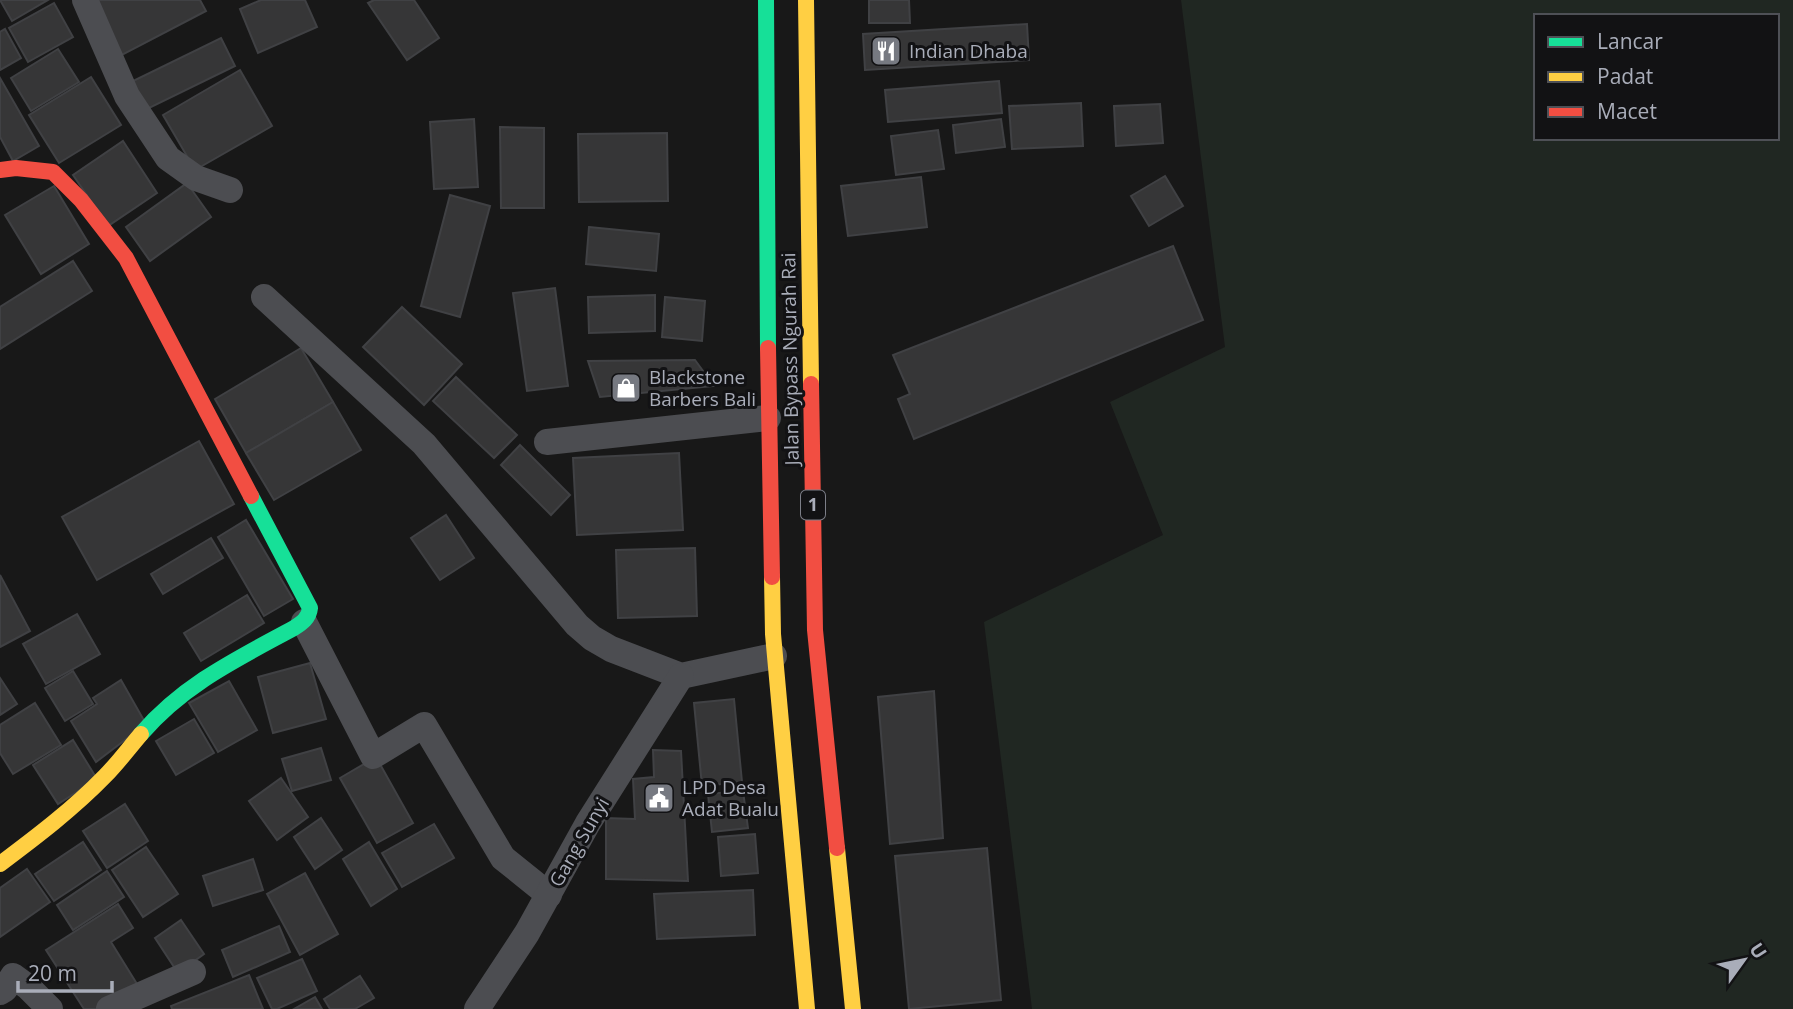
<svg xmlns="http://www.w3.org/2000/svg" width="1793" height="1009" font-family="'Open Sans',sans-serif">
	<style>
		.green { fill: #202722; fill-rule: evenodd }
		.building { fill: #363637; stroke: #404144; stroke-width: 2 }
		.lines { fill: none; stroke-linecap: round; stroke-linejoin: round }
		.street { stroke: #4c4d51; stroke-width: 26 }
		.fast { stroke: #16e098; stroke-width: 16 }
		.slow { stroke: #ffcf43; stroke-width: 16 }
		.jam { stroke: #f24e42; stroke-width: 16 }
		.labels { text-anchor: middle; stroke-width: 6; stroke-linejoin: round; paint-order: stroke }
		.shield { fill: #121214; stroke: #7c7e88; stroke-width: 2 }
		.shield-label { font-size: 18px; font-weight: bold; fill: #a9adb9 }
		.poi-label { font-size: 19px; fill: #a9adb9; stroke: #121214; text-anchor: start }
		.street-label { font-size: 19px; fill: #a9adb9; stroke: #121214 }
	</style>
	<rect width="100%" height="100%" fill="#181818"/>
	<path class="green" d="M1181,0h612v1009h-761l-48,-387 179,-87 -53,-133 115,-55zM1536,16h241v122h-241z"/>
	<g class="building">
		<path d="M0,0h48l-36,21z"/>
		<path d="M88,0h112l6,11 -88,46z"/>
		<path d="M261,0h44l12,27 -59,26 -18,-44z"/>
		<path d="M374,0h40l25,38 -32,22 -39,-57z"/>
		<path d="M869,0h40l1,23h-41z"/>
		<path d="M54,3l19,34 -45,25 -19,-34z"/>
		<path d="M1027,24l2,36 -164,10 -2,-36z"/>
		<path d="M5,29l16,29 -21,12v-38z"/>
		<path d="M221,38l14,28 -92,45 -14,-28z"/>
		<path d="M58,49l21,33 -48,29 -20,-33z"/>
		<path d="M240,70l32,56 -77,44 -32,-55z"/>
		<path d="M91,77l30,48 -62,38 -30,-48z"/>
		<path d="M0,78l39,68 -26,15 -13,-24z"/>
		<path d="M999,81l3,32 -114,9 -3,-32z"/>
		<path d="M1081,103l2,43 -71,3 -3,-43z"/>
		<path d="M1160,104l3,39 -47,3 -2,-40z"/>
		<path d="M474,119l4,68 -44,2 -4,-67z"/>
		<path d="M1001,119l4,28 -49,6 -3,-28z"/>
		<path d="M500,127l44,1v80h-43z"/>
		<path d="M938,130l6,39 -48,6 -5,-39z"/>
		<path d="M667,133l1,68 -89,1 -1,-68z"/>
		<path d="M123,141l34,52 -49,33 -35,-51z"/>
		<path d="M1165,176l18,30 -34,20 -18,-30z"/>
		<path d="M921,177l6,50 -79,9 -7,-50z"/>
		<path d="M187,183l24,34 -61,44 -24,-34z"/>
		<path d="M54,186l35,58 -48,30 -36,-59z"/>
		<path d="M450,195l40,11 -30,111 -39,-11z"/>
		<path d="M589,227l70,7 -3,37 -70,-7z"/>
		<path d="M1173,246l30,74 -289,119 -16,-40 12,-5 -17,-39z"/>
		<path d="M73,261l19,30 -92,58v-42z"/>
		<path d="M555,288l13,98 -41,5 -14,-98z"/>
		<path d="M655,295v36l-66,2 -1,-36z"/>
		<path d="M665,297l40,4 -3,40 -40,-4z"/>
		<path d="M402,307l60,57 -38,41 -61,-58z"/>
		<path d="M301,348l32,54 -87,51 -31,-54z"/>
		<path d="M695,360l19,26 -114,11 -12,-36z"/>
		<path d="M456,377l61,58 -23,23 -61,-57z"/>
		<path d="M333,402l28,48 -87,50 -28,-47z"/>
		<path d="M199,441l35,63 -137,76 -35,-63z"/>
		<path d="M520,445l50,50 -19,20 -50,-50z"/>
		<path d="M679,453l4,77 -106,5 -4,-77z"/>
		<path d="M446,515l28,43 -34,22 -29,-42z"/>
		<path d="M246,520l47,79 -29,17 -46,-79z"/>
		<path d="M211,538l12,20 -60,36 -12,-20z"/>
		<path d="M695,548l2,68 -79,2 -2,-68z"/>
		<path d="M0,575l30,56 -30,16z"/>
		<path d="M247,595l17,28 -63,38 -17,-28z"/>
		<path d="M77,614l23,40 -54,30 -23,-40z"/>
		<path d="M310,663l16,56 -53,14 -15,-56z"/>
		<path d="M73,671l20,33 -28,17 -20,-33z"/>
		<path d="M0,678l17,26 -17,11z"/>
		<path d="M121,680l25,44 -50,38 -25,-41 26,-17 -4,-6z"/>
		<path d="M229,681l28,49 -39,22 -29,-49z"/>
		<path d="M934,691l9,147 -53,6 -12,-147z"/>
		<path d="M734,699l8,83 -40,4 -8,-83z"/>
		<path d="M35,703l26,42 -48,29 -13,-21v-28z"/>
		<path d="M194,719l20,34 -38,22 -20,-34z"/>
		<path d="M73,740l24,39 -39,25 -25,-39z"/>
		<path d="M321,748l10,32 -39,11 -10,-32z"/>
		<path d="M653,750l28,1 7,130 -82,-2v-61l29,1 -2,-40 21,-2z"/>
		<path d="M376,757l37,66 -36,20 -37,-65z"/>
		<path d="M281,778l27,39 -31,23 -28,-39z"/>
		<path d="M743,791l5,37 -36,4 -4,-38z"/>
		<path d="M125,804l23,37 -41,27 -24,-37z"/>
		<path d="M321,818l21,32 -27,19 -21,-32z"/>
		<path d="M434,824l20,34 -52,29 -20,-34z"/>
		<path d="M755,834l3,39 -37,3 -3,-39z"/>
		<path d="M83,842l18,28 -47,31 -19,-27z"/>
		<path d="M369,842l28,47 -26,17 -28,-47z"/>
		<path d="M146,847l32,47 -35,23 -31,-47z"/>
		<path d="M987,848l14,152 -92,9 -14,-153z"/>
		<path d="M253,859l10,31 -50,16 -10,-30z"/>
		<path d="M27,869l23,33 -50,35v-49z"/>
		<path d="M107,871l17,26 -51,33 -16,-25z"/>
		<path d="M305,873l33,61 -38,21 -33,-61z"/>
		<path d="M753,890l2,45 -98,4 -3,-45z"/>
		<path d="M118,904l15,24 -22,14 26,42 -38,25h-15l-38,-59z"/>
		<path d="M181,920l23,34 -26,19 -23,-35z"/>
		<path d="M279,926l11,26 -57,25 -11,-27z"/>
		<path d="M302,959l15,32 -40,18h-5l-15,-31z"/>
		<path d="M249,975l14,34h-91l-1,-3z"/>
		<path d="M360,976l14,22 -19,11h-25l-6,-10z"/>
		<path d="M315,997l7,12h-28z"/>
	</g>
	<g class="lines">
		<g class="street">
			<path d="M85,0l42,96 41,62 28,20 34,12"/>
			<path d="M264,297l160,147 153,181 15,13 19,11 70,27 93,-20"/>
			<path d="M547,442l221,-24"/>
			<path d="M304,622l69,134 51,-31 79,133 46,37"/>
			<path d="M0,992l5,-3 8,-13 15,11 22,22"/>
			<path d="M109,1009l84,-37"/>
			<path d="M477,1009l50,-76 61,-110 93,-147"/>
		</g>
		<g class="fast">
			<path d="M766,0l2,348"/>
			<path d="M141,734c43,-50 96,-75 153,-106 8,-5 15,-10 16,-20l-59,-112"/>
		</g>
		<g class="slow">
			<path d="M806,0l5,384"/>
			<path d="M772,577l1,57 34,375"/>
			<path d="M837,848l16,161"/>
			<path d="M0,864c36,-27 73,-55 105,-88 13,-13 24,-28 36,-42"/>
		</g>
		<g class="jam">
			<path d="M0,170l16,-2 37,4 28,28 45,58 125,238"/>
			<path d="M768,348l4,229"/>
			<path d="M811,384l4,246 22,218"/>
		</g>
	</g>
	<defs>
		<g id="restaurant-square" transform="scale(1.575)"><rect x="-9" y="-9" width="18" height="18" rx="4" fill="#767981" stroke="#121214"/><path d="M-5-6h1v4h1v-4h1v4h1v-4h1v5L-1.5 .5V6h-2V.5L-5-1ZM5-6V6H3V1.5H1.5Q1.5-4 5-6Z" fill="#fff"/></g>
		<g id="shop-square" transform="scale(1.575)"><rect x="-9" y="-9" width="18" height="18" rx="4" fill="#767981" stroke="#121214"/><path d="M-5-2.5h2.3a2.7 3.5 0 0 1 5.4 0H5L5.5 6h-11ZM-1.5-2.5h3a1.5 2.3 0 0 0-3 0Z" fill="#fff"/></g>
		<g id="civic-square" transform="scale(1.575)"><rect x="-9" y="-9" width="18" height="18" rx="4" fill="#767981" stroke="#121214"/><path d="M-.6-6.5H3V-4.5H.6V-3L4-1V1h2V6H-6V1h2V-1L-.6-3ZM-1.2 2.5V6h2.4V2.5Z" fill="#fff"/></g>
	</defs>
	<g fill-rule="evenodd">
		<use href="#restaurant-square" x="886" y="51"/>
		<use href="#shop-square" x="626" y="388"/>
		<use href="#civic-square" x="659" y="798"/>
	</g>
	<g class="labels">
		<rect class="shield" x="801" y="490.5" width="24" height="29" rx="5"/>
		<g class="shield-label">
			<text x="813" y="511">1</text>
		</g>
		<g class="poi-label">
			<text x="909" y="58">Indian Dhaba</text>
			<text x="649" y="384">Blackstone<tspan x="649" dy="22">Barbers Bali</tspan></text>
			<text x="682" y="794">LPD Desa<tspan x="682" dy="22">Adat Bualu</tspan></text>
		</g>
		<g class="street-label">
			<text transform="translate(790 359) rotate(-91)" y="7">Jalan Bypass Ngurah Rai</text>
			<text transform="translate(579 842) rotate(-60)" y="7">Gang Sunyi</text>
		</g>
	</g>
	<rect x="1534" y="14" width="245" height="126" fill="#121214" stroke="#4e5056" stroke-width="2"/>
	<rect x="1548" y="37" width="35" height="10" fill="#16e098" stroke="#4e5056" stroke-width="2"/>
	<text x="1597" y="49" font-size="21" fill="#a9adb9">Lancar</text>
	<rect x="1548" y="72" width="35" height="10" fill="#ffcf43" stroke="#4e5056" stroke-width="2"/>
	<text x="1597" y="84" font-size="21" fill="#a9adb9">Padat</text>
	<rect x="1548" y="107" width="35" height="10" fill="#f24e42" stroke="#4e5056" stroke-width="2"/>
	<text x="1597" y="119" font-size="21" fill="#a9adb9">Macet</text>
	<g transform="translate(1744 960) rotate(57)" stroke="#121214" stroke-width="5" paint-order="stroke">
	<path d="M0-5L12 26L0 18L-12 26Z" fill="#a9adb9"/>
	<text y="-10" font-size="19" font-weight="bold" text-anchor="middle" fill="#a9adb9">U</text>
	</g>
	<path d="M18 981v10h94v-10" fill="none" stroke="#a9adb9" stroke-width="3.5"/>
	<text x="28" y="981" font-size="21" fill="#a9adb9" stroke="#121214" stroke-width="5" paint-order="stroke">20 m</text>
</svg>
